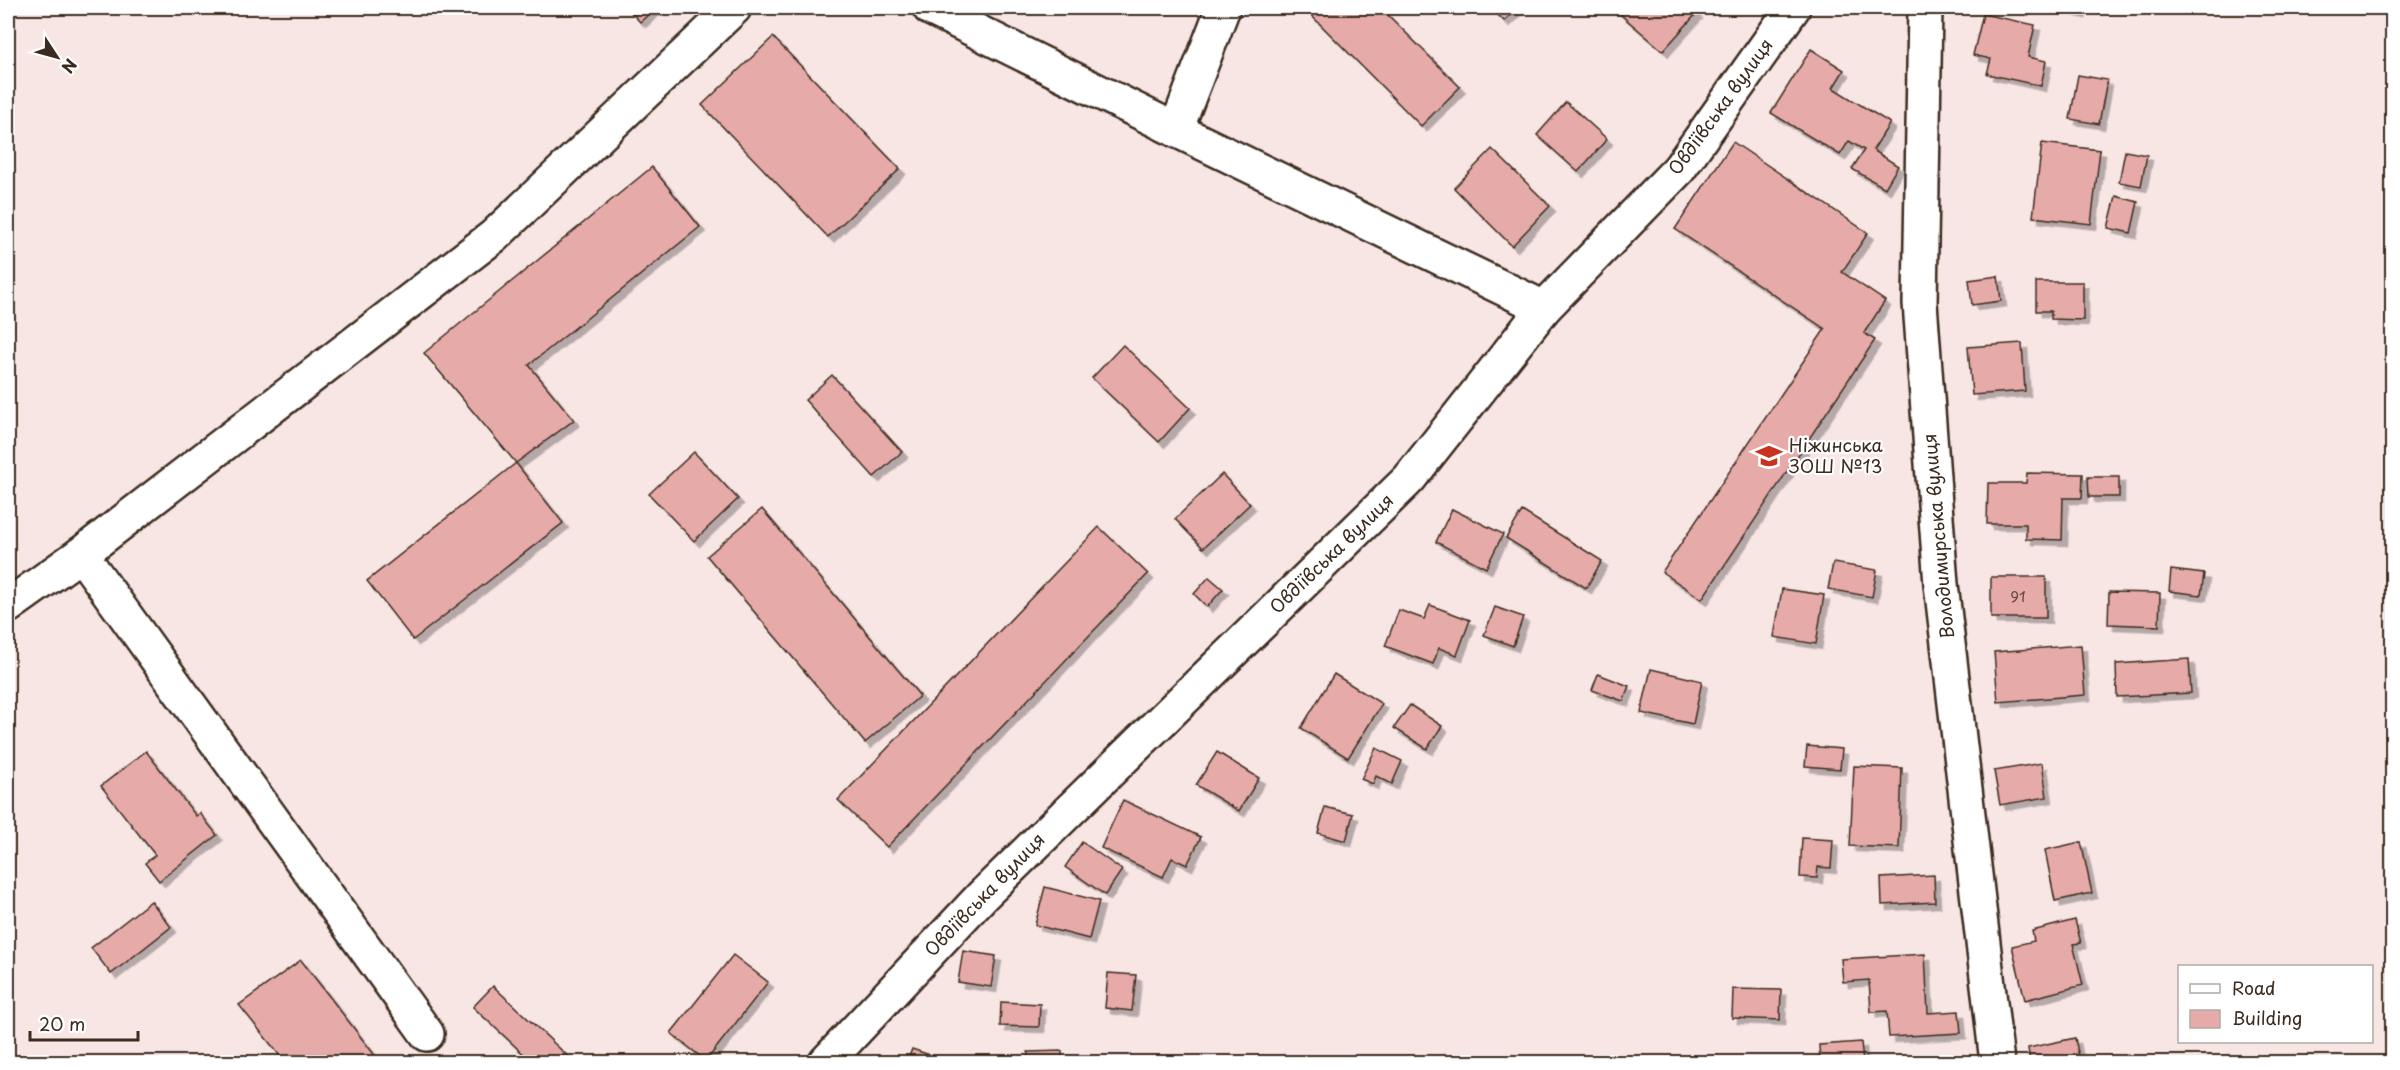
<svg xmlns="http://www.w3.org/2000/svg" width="2400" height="1070" font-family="'Playpen Sans',sans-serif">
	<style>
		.building { fill: #e6aba8; stroke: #3b2a1e; stroke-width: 1.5; filter: url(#shadow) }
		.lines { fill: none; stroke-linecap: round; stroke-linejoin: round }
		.minor-casing { stroke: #3b2a1e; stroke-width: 38 }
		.secondary-casing { stroke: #3b2a1e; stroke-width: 38 }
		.minor { stroke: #fff; stroke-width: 33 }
		.secondary { stroke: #fff; stroke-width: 33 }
		.labels { text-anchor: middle; stroke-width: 4.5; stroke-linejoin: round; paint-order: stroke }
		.number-label { font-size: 15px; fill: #664a40 }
		.street-label { font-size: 18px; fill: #3b2a1e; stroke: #fff }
		.poi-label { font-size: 18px; fill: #3b2a1e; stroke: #fff; text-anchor: start }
	</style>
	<defs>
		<filter id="shadow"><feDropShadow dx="5.5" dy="5.5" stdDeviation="0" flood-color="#0004"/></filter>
	</defs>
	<rect width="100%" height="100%" fill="#f8e6e5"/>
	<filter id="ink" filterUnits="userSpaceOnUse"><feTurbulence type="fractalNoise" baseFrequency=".0167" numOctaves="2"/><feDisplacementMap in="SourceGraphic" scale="12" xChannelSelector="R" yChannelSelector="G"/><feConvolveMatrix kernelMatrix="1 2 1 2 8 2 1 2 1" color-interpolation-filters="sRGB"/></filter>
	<g filter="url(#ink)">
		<g class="building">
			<path d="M627,8h29l-16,14z"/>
			<path d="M1304,8h77l79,79 -39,39z"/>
			<path d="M1491,8h27l-14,13z"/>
			<path d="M1613,8h78l6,5 -34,38z"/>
			<path d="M2059,8h22l-1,5z"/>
			<path d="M1983,14l52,11 -7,32 18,4 -5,25 -54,-12 4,-15 -18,-4z"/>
			<path d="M773,37l127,132 -72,68 -126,-132z"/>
			<path d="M1811,49l33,21 -11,18 57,35 -17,27 25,16 -13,22 -33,-19 12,-19 -15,-9 -9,14 -69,-42z"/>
			<path d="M2078,75l29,5 -8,44 -29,-5z"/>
			<path d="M1566,102l41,37 -29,33 -41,-37z"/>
			<path d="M1733,142l135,91 -26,39 43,29 -21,32 11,7 -173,259 -40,-27 163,-243 -150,-100z"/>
			<path d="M2042,143l58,7 -9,74 -58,-7z"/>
			<path d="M1492,149l58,57 -38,40 -58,-58z"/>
			<path d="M2125,151l22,4 -6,31 -22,-4z"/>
			<path d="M652,167l48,60 -171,138 45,55 -58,43 -92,-110z"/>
			<path d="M2116,196l22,6 -7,31 -23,-5z"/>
			<path d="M1998,276l3,25 -29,4 -3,-25z"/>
			<path d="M2036,282h47v38l-32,-1v-8h-15z"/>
			<path d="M2022,343l3,48 -53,4 -4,-48z"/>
			<path d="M1123,345l67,63 -31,34 -67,-64z"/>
			<path d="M832,375l70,77 -28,25 -69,-77z"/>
			<path d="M694,452l44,47 -44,42 -45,-47z"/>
			<path d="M516,463l47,60 -150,117 -46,-59z"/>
			<path d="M2027,473l56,1 -1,24h-19l-1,42 -36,-1v-15h-39l1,-41h38z"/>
			<path d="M1222,474l28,30 -47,44 -28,-29z"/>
			<path d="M2088,477h31v20h-30z"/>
			<path d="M762,509l158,187 -55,47 -158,-187z"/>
			<path d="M1452,509l51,25 -17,34 -50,-26z"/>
			<path d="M1522,511l80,50 -16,27 -80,-50z"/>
			<path d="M1099,527l49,47 -261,273 -49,-47z"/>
			<path d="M1833,563l44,7 -5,27 -44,-8z"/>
			<path d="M2171,570l33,4 -3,21 -32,-4z"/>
			<path d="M1209,577l14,12 -16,18 -13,-13z"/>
			<rect x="1991" y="577" width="55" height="41"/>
			<path d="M1782,589l42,6 -8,49 -42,-7z"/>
			<path d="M2109,592l51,1 -1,33 -51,-2z"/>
			<path d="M1430,605l40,15 -13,35 -18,-7 -6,16 -48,-18 14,-36 25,9z"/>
			<path d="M1495,607l28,10 -10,29 -29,-11z"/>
			<path d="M2081,645l4,50 -87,7 -4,-50z"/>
			<path d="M2189,659l2,34 -74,4 -1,-33z"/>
			<path d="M1651,669l51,12 -9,43 -52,-11z"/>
			<path d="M1334,674l48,30 -34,54 -47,-30z"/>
			<path d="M1598,674l31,12 -6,15 -31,-11z"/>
			<path d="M1410,705l32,21 -15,23 -33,-21z"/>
			<path d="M1807,746l35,3 -2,20 -35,-3z"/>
			<path d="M1376,748l26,13 -10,23 -16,-8 -3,8 -12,-5z"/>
			<path d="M146,751l50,65 4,-3 17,22 -58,46 -14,-18 10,-8 -54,-69z"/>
			<path d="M1217,752l42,26 -20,33 -43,-26z"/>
			<path d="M2042,763l5,34 -47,8 -6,-34z"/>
			<path d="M1854,766l48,2 -3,80 -49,-2z"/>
			<path d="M1123,800l78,37 -14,28 -15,-7 -9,19 -62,-29z"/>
			<path d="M1325,807l28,7 -7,27 -28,-8z"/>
			<path d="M1802,838l31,2 -2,28 -13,-1 -1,11 -17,-1z"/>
			<path d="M1082,842l40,28 -17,25 -40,-28z"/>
			<path d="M2081,842l11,51 -37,8 -10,-51z"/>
			<path d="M1934,875l1,27 -53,3 -1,-27z"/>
			<path d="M1045,887l54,14 -10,38 -54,-14z"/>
			<path d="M151,901l20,26 -60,47 -20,-26z"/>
			<path d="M2075,920l6,23 -8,1 10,41 -58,15 -13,-54 22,-5 -2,-10z"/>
			<path d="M963,951l33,5 -5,31 -33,-5z"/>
			<path d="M1925,954l3,59 31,-2 2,22 -72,4 -2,-26 -16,1 -2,-32 -26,2 -2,-23z"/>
			<path d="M733,955l35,27 -62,79 -35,-28z"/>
			<path d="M301,960l79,102h-95l-46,-57z"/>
			<path d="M1108,973l28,2 -4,36 -27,-3z"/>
			<path d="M493,986l81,76h-42l-59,-55z"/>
			<path d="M1733,989l48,1 -1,30 -48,-2z"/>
			<path d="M1001,1002l39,2 -1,23 -39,-1z"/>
			<path d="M2075,1038l5,24h-50l-2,-14z"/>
			<path d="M1861,1042l2,20h-43l-1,-17z"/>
			<path d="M912,1049l39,13h-44z"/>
			<path d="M1062,1051v11h-34v-10z"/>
		</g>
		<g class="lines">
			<g class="minor-casing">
				<g id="minor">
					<path d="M930,8l246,122 368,178"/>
					<path d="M1925,8l-5,295 21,281 56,478"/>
					<path d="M1176,130l47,-122"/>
					<path d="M81,554l346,480"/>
					<path d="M8,606l73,-52 413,-318 240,-228"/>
				</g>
			</g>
			<g class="secondary-casing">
				<path id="secondary" d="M826,1062l157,-167 426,-416 135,-171 135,-139 114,-161"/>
			</g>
			<use href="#minor" class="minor"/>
			<use href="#secondary" class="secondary"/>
		</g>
	</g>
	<defs>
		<g id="school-bare" transform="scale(2.07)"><path d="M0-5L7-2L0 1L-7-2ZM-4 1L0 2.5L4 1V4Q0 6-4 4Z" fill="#c8321e" stroke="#fff" stroke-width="2.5" paint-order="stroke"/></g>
	</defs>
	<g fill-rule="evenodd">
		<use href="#school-bare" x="1769" y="456"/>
	</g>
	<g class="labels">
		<g class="number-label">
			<text x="2018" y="602">91</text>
		</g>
		<g class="street-label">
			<text transform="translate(1721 107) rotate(-54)" y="6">Овдіївська вулиця</text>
			<text transform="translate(1939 536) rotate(-95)" y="6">Володимирська вулиця</text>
			<text transform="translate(1332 554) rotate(-44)" y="6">Овдіївська вулиця</text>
			<text transform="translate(985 895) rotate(-46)" y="6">Овдіївська вулиця</text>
		</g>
		<g class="poi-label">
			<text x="1789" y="452">Ніжинська<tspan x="1789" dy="21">ЗОШ №13</tspan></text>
		</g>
	</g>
	<rect width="2400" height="1070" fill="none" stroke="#fff" stroke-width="30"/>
	<rect x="15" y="15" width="2370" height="1040" fill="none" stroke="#3b2a1e" stroke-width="2" filter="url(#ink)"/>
	<rect x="2178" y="965" width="195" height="78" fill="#ffffff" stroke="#b1aaa5" stroke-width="1.5"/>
	<rect x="2190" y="984" width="30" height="9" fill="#ffffff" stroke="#b1aaa5" stroke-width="1.5"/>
	<text x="2232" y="995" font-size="18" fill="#3b2a1e">Road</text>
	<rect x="2190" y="1010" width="30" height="18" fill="#e6aba8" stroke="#b1aaa5" stroke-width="1.5"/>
	<text x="2232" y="1025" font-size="18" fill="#3b2a1e">Building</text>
	<g transform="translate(57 57) rotate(126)" stroke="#ffffff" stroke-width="4.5" paint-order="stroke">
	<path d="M0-4.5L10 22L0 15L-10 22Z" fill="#3b2a1e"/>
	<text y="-9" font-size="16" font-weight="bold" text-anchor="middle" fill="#3b2a1e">N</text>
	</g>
	<path d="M30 1031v9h108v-9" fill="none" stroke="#3b2a1e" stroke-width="3"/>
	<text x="39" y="1031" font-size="18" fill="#3b2a1e" stroke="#ffffff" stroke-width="4.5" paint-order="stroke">20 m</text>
</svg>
